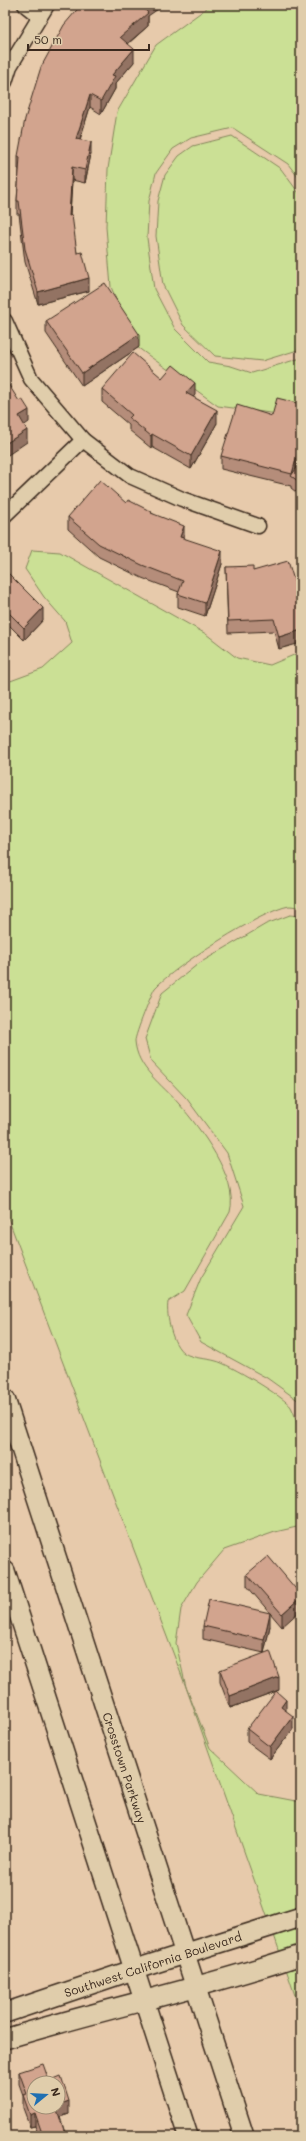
<svg xmlns="http://www.w3.org/2000/svg" width="306" height="2141" font-family="Mali,sans-serif">
	<style>
		.green { fill: #cbe095; stroke: #83855a }
		.lines { fill: none; stroke-linecap: round; stroke-linejoin: round }
		.street-casing { stroke: #3b2a1e; stroke-width: 17 }
		.secondary-casing { stroke: #3b2a1e; stroke-width: 22 }
		.street { stroke: #e0cdab; stroke-width: 14 }
		.secondary { stroke: #e0cdab; stroke-width: 19 }
		.wall { fill: #b58d7a; stroke: #3b2a1e }
		.shaded-wall { fill: #937363; stroke: #3b2a1e }
		.building { fill: #d2a48e; stroke: #3b2a1e }
		.labels { text-anchor: middle; stroke-width: 3.5; stroke-linejoin: round; paint-order: stroke }
		.street-label { font-size: 12px; fill: #3b2a1e; stroke: #e0cdab }
	</style>
	<rect width="100%" height="100%" fill="#e7caab"/>
	<filter id="ink" filterUnits="userSpaceOnUse"><feTurbulence type="fractalNoise" baseFrequency=".025" numOctaves="2"/><feDisplacementMap in="SourceGraphic" scale="8" xChannelSelector="R" yChannelSelector="G"/><feConvolveMatrix kernelMatrix="1 2 1 2 8 2 1 2 1" color-interpolation-filters="sRGB"/></filter>
	<g filter="url(#ink)">
		<g class="green">
			<path d="M211,5h90v176l-13,-17 -55,-36 -42,10 -18,11 -17,24 -7,28 -2,37 7,51 21,40 33,33 23,4 21,7 49,-15v62l-23,-6 -60,-8 -81,-59 -26,-60 -5,-60 2,-58 9,-57 39,-67z"/>
			<path d="M232,136l49,33 20,27v153l-39,12 -47,-5 -32,-31 -20,-40 -7,-49 2,-35 7,-26 14,-19 14,-10z"/>
			<path d="M32,550l28,2 146,82 31,24 33,7 31,-13v256c-4,-1 -8,-2 -12,-2 -28,5 -114,60 -134,82 -3,4 -20,47 -20,53 2,28 27,43 44,63 21,24 60,75 51,108l-45,79 -17,11c-2,14 4,43 16,51 10,6 22,5 32,8 11,2 70,37 75,46 15,27 10,87 10,119l-26,6 -51,18 -27,32 -16,27 -5,34 10,44 24,61 49,46 42,8v107l-33,10 -82,-232 -181,-477v-527l38,-14 29,-26 -7,-22 -21,-24 -19,-28z"/>
			<path d="M290,915l11,1v492l-2,-7 -32,-23 -66,-36 -15,-27 15,-37 43,-72 -17,-53 -40,-54 -36,-38 -6,-22 17,-46 36,-29 68,-40z"/>
			<path d="M301,1926v20l-21,7 -6,-18z"/>
			<path d="M301,1964v49l-15,-44z"/>
		</g>
		<g class="lines">
			<g class="street-casing">
				<g id="street">
					<path d="M25,5l14,11"/>
					<path d="M5,82l5,-16 37,-61"/>
					<path d="M5,321l26,58 52,61 47,36 52,23 76,27"/>
					<path d="M5,515l78,-75"/>
				</g>
			</g>
			<g class="secondary-casing">
				<g id="secondary">
					<path d="M5,1399l239,737"/>
					<path d="M5,1571l183,565"/>
					<path d="M5,2013l128,-43 168,-53"/>
					<path d="M5,2039c98,-30 199,-51 296,-84"/>
				</g>
			</g>
			<use href="#street" class="street"/>
			<use href="#secondary" class="secondary"/>
		</g>
		<g class="wall">
			<path d="M148,16v10l-20,18 6,18 -19,22v5l-14,25 -11,-7 -10,33 11,14 -6,29 -13,-3 -2,36 7,37 12,38 -51,13 -13,-42 -6,-48h-2v-13l2,-32h-1v-13z"/>
			<path d="M46,321l93,26 -57,39 -36,-53z"/>
			<path d="M162,378l33,17 -2,2 24,26 -26,46 -39,-22 -1,1 -22,-18v-5l-27,-23v-13z"/>
			<path d="M301,404v48l-4,15 4,-5v34l-10,-8v-2l-70,-17v-13l51,-40z"/>
			<path d="M126,503l26,10 32,25 38,26 -17,52 -27,-9v-13l1,-2 -37,-14 -43,-21 -31,-28v-12z"/>
			<path d="M226,567l27,4 48,32 -22,46 -5,-18 -46,2z"/>
			<path d="M5,573l38,47 -19,20 -19,-19z"/>
			<path d="M247,1574l54,21 -19,32 -35,-41z"/>
			<path d="M203,1626h67l-6,27 -61,-14z"/>
			<path d="M220,1670l59,20 -49,18 -10,-26z"/>
			<path d="M286,1711l7,18 -23,30 -23,-17v-13z"/>
			<path d="M19,2072l30,9 20,33 -9,3 6,19h-27l-4,-10 -5,1 -7,-19v-13l-4,-11z"/>
		</g>
		<g class="shaded-wall">
			<path d="M147,5h17l-16,11v10l-28,24v-13l23,-30z"/>
			<path d="M134,49v13l-19,22v5l-14,25v-13l11,-26z"/>
			<path d="M90,95v12l-14,44v-12z"/>
			<path d="M91,142v12l-6,29v-13z"/>
			<path d="M72,167v13l-3,48v-12z"/>
			<path d="M89,278v13l-51,13v-12z"/>
			<path d="M139,334v13l-57,39v-13z"/>
			<path d="M195,383v12l-9,11v-13z"/>
			<path d="M29,410v12l-10,7v-13z"/>
			<path d="M217,410v13l-26,46v-13z"/>
			<path d="M27,430v12l-22,15v-13z"/>
			<path d="M152,434v13l-1,1v-12z"/>
			<path d="M301,440v12l-7,26 -2,-4z"/>
			<path d="M184,526v12l-4,-1z"/>
			<path d="M222,551v13l-17,52v-13z"/>
			<path d="M43,608v12l-19,20v-12z"/>
			<path d="M301,630v13l-22,6v-12z"/>
			<path d="M301,1597v13l-19,17v-13z"/>
			<path d="M270,1613v13l-6,27v-13z"/>
			<path d="M279,1677v13l-49,18v-12z"/>
			<path d="M286,1700v12l-5,-5z"/>
			<path d="M293,1716v13l-23,30v-12z"/>
			<path d="M69,2101v13l-13,4v-11h2v-2z"/>
			<path d="M35,2113v13l-5,1v-12z"/>
		</g>
		<g class="building">
			<path d="M81,5h66l-4,2 5,6 -28,24 14,12 -22,26 3,1 -14,25 -11,-6 -14,44 15,3 -6,28 -13,-3 -3,49 3,-1 5,38 5,-1 7,26 -51,14 -13,-43 -6,-48h-2l3,-44 -2,-1 7,-37 16,-52 23,-42z"/>
			<path d="M105,283l34,51 -57,39 -36,-52z"/>
			<path d="M133,353l29,25 11,-13 22,18 -9,10 31,17 -26,46 -39,-22 -1,2 -22,-18 3,-3 -30,-26z"/>
			<path d="M5,379l14,22 3,-2 7,11 -10,6 8,14 -22,14z"/>
			<path d="M277,398l24,6v36l-9,34 -71,-18 16,-51 35,11z"/>
			<path d="M301,462v21l-10,-7z"/>
			<path d="M100,480l26,23 2,-3 24,12 -1,1 33,13 -4,11 42,14 -17,52 -27,-9 5,-13 -41,-16 -43,-21 -31,-27z"/>
			<path d="M288,561l13,42v27l-22,7 -5,-18 -46,2 -2,-54 27,-1v5z"/>
			<path d="M6,571l37,37 -19,20 -19,-19v-36z"/>
			<path d="M268,1556l33,39v2l-19,17 -35,-40z"/>
			<path d="M209,1599l61,14 -6,27 -61,-14z"/>
			<path d="M270,1651l9,26 -49,19 -10,-26z"/>
			<path d="M276,1691l10,9 -5,7 12,9 -23,31 -23,-18z"/>
			<path d="M43,2064l6,17 12,-5 8,25 -11,4v-22h-24v24h22l10,29h-23l-8,-23 -5,2 -7,-20 4,-1 -8,-22z"/>
		</g>
	</g>
	<g class="labels">
		<g class="street-label">
			<text transform="translate(124 1768) rotate(72)" y="4">Crosstown Parkway</text>
			<text transform="translate(153 1965) rotate(-18)" y="4">Southwest California Boulevard</text>
		</g>
	</g>
	<rect width="306" height="2141" fill="none" stroke="#e0cdab" stroke-width="20"/>
	<rect x="10" y="10" width="286" height="2121" fill="none" stroke="#3b2a1e" stroke-width="1.5" filter="url(#ink)"/>
	<g transform="translate(46 2095) rotate(72)"><circle r="19" fill="#e0cdab" stroke="#9e8c73"/>
	<path d="M0-3L7 15L0 10L-7 15Z" fill="#1f6fb2"/>
	<text y="-6" font-size="11" font-weight="bold" text-anchor="middle" fill="#3b2a1e">N</text>
	</g>
	<path d="M28 44v6h121v-6" fill="none" stroke="#3b2a1e" stroke-width="2"/>
	<text x="34" y="44" font-size="12" fill="#3b2a1e" stroke="#e0cdab" stroke-width="3" paint-order="stroke">50 m</text>
</svg>
